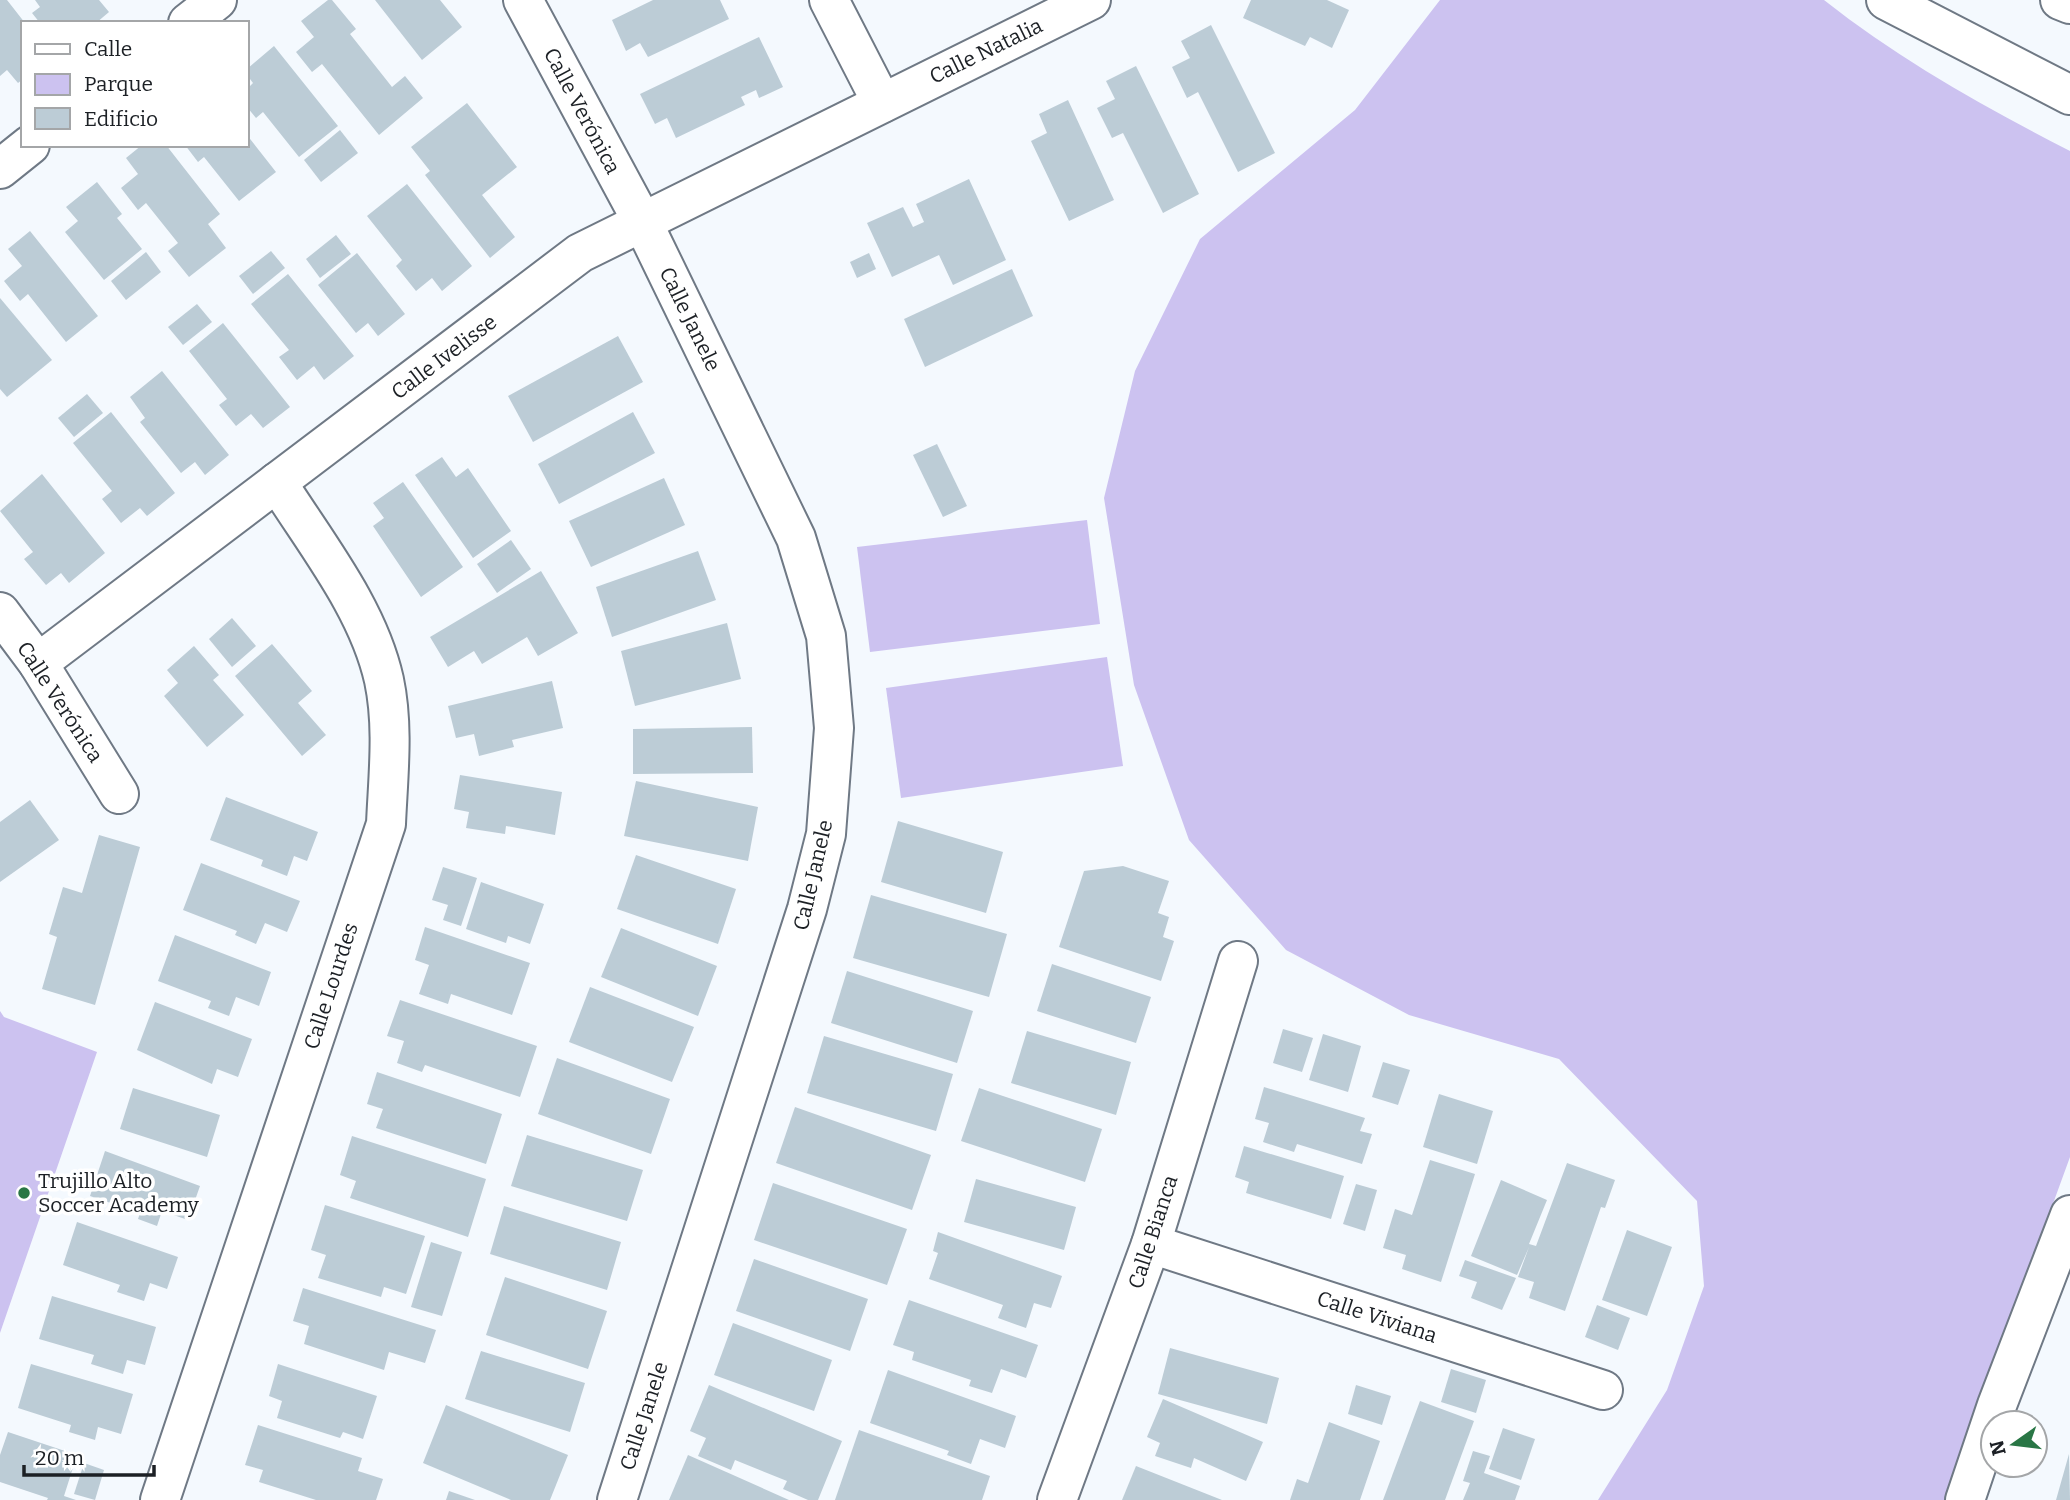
<svg xmlns="http://www.w3.org/2000/svg" width="2070" height="1500" font-family="Bitter,serif">
	<style>
		.green { fill: #ccc2f0 }
		.building { fill: #bcccd6 }
		.lines { fill: none; stroke-linecap: round; stroke-linejoin: round }
		.minor-casing { stroke: #6f7985; stroke-width: 42 }
		.tertiary-casing { stroke: #6f7985; stroke-width: 42 }
		.primary-casing { stroke: #6f7985; stroke-width: 42 }
		.minor { stroke: #fff; stroke-width: 38 }
		.tertiary { stroke: #fff; stroke-width: 38 }
		.primary { stroke: #fff; stroke-width: 38 }
		.poi-dot { fill: #297645; stroke: #fff; stroke-width: 2.5 }
		.labels { text-anchor: middle; stroke-width: 7; stroke-linejoin: round; paint-order: stroke }
		.street-label { font-size: 21px; fill: #1c2025; stroke: #fff }
		.poi-label { font-size: 21px; fill: #1c2025; stroke: #fff; text-anchor: start }
	</style>
	<rect width="100%" height="100%" fill="#f4f9fe"/>
	<g class="green">
		<path d="M1440,0h384c76,60 160,107 246,151v1006l-125,343h-347l69,-110 37,-104 -7,-85 -138,-142 -150,-44 -123,-65 -97,-110 -55,-155 -30,-187 31,-127 65,-132 155,-129z"/>
		<path d="M1087,520l13,104 -230,28 -13,-105z"/>
		<path d="M1107,657l16,109 -222,32 -15,-110z"/>
		<path d="M0,1011l4,6 93,35 -97,281z"/>
	</g>
	<g class="building">
		<path d="M0,0h7l18,23 -2,56 -5,4 -11,-13 -7,6z"/>
		<path d="M35,0h64l10,12 -13,11h-56l-8,-10 8,-6z"/>
		<path d="M328,0h4l24,29 -6,5 42,53 13,-11 18,22 -44,37 -57,-71 -10,8 -16,-20 18,-15 -13,-16z"/>
		<path d="M375,0h65l22,27 -40,33z"/>
		<path d="M653,0h67l9,19 -81,38 -8,-14 -14,8 -14,-31z"/>
		<path d="M1251,0h76l22,10 -17,38 -22,-11 -5,9 -62,-28z"/>
		<path d="M1211,25l64,128 -37,19 -40,-80 -11,6 -15,-31 18,-9 -9,-17z"/>
		<path d="M759,37l24,50 -24,11 -3,-8 -15,7 4,8 -69,33 -9,-20 -12,6 -15,-30z"/>
		<path d="M274,46l64,80 -39,31 -36,-45 -7,6 -9,-11v-18l6,-6 -6,-8v-6z"/>
		<path d="M1136,66l63,128 -36,19 -40,-80 -11,5 -15,-30 18,-9 -9,-18z"/>
		<path d="M1068,100l46,100 -45,21 -38,-80 16,-8 -8,-19z"/>
		<path d="M467,103l50,64 -35,28 33,42 -25,21 -65,-83 5,-4 -19,-24z"/>
		<path d="M340,130l18,23 -37,29 -17,-22z"/>
		<path d="M247,135l29,37 -37,29 -35,-44 -6,5 -13,-17h62z"/>
		<path d="M142,145h24l54,69 -12,10 18,24 -37,29 -21,-26 10,-8 -32,-40 -8,7 -17,-22 17,-14 -12,-16z"/>
		<path d="M969,179l37,81 -53,25 -14,-30 -47,22 -25,-54 36,-16 10,20 11,-5 -8,-18z"/>
		<path d="M97,182l25,32 -5,4 25,31 -38,31 -39,-48 13,-11 -12,-14z"/>
		<path d="M407,184l65,82 -30,25 -10,-13 -16,13 -20,-25 6,-6 -35,-44z"/>
		<path d="M30,231l68,85 -32,26 -38,-48 -8,7 -16,-20 18,-15 -14,-17z"/>
		<path d="M336,235l15,19 -31,24 -14,-19z"/>
		<path d="M271,251l14,17 -32,26 -14,-18z"/>
		<path d="M146,252l15,20 -35,28 -15,-19z"/>
		<path d="M357,253l48,61 -27,22 -10,-13 -12,10 -38,-48z"/>
		<path d="M869,253l7,16 -19,9 -7,-16z"/>
		<path d="M1012,269l21,47 -108,51 -21,-48z"/>
		<path d="M288,274l66,82 -30,24 -10,-14 -17,14 -18,-23 10,-7 -38,-46z"/>
		<path d="M0,298l52,62 -45,37 -7,-8z"/>
		<path d="M197,304l15,18 -29,23 -15,-18z"/>
		<path d="M223,323l67,84 -27,21 -12,-14 -15,12 -17,-21 8,-6 -38,-48z"/>
		<path d="M618,336l25,46 -110,60 -25,-46z"/>
		<path d="M162,371l67,84 -24,20 -10,-13 -14,11 -41,-51 5,-4 -15,-21z"/>
		<path d="M87,394l16,19 -29,24 -16,-19z"/>
		<path d="M111,412l64,81 -28,23 -7,-8 -19,15 -19,-24 10,-8 -39,-48z"/>
		<path d="M633,412l22,41 -96,51 -21,-40z"/>
		<path d="M937,444l30,62 -24,11 -30,-62z"/>
		<path d="M442,457l14,20 12,-9 43,63 -38,27 -58,-83z"/>
		<path d="M42,474l63,79 -36,30 -8,-10 -15,12 -22,-26 9,-7 -33,-41z"/>
		<path d="M664,478l21,47 -94,42 -22,-46z"/>
		<path d="M403,482l60,85 -42,30 -48,-71 11,-8 -11,-15z"/>
		<path d="M511,540l20,29 -34,24 -20,-29z"/>
		<path d="M698,551l18,49 -104,37 -16,-50z"/>
		<path d="M541,571l37,62 -40,23 -11,-19 -45,27 -8,-13 -26,16 -18,-30z"/>
		<path d="M232,618l24,28 -24,21 -23,-28z"/>
		<path d="M727,623l14,56 -106,27 -14,-55z"/>
		<path d="M272,644l40,47 -14,12 28,32 -24,21 -67,-80z"/>
		<path d="M194,646l25,29 -6,5 31,35 -37,32 -43,-51 14,-13 -11,-13z"/>
		<path d="M552,681l11,47 -51,12 2,7 -35,9 -5,-22 -18,4 -8,-32z"/>
		<path d="M752,727l1,46 -120,1v-45z"/>
		<path d="M460,775l102,17 -7,43 -49,-9 -1,8 -39,-6 3,-16 -15,-3z"/>
		<path d="M636,781l122,26 -10,54 -124,-25z"/>
		<path d="M226,797l92,35 -11,29 -13,-5 -7,20 -26,-10 2,-6 -53,-20z"/>
		<path d="M30,800l29,40 -59,42v-60z"/>
		<path d="M898,821l105,31 -17,61 -105,-31z"/>
		<path d="M99,835l41,12 -45,158 -53,-16 15,-52 -8,-3 14,-47 19,6z"/>
		<path d="M636,855l100,34 -18,55 -101,-35z"/>
		<path d="M201,863l99,38 -13,31 -22,-9 -9,21 -21,-9 2,-4 -54,-21z"/>
		<path d="M1123,866l46,15 -11,32 11,4 -6,20 11,4 -13,40 -102,-34 25,-76z"/>
		<path d="M443,867l34,11 -16,48 -18,-6 5,-15 -16,-5z"/>
		<path d="M481,882l63,22 -14,40 -22,-8 -2,7 -40,-14z"/>
		<path d="M871,895l136,39 -18,63 -136,-39z"/>
		<path d="M425,927l105,36 -18,52 -61,-21 -3,10 -29,-10 10,-29 -14,-5z"/>
		<path d="M621,928l96,38 -19,50 -97,-39z"/>
		<path d="M175,935l96,37 -12,34 -23,-9 -7,19 -21,-8 3,-7 -53,-20z"/>
		<path d="M1052,964l99,33 -15,46 -99,-32z"/>
		<path d="M847,971l126,40 -16,52 -126,-40z"/>
		<path d="M590,987l104,40 -22,55 -103,-40z"/>
		<path d="M400,1000l137,46 -17,51 -95,-32 -3,7 -25,-9 7,-22 -17,-5z"/>
		<path d="M155,1002l97,37 -14,38 -21,-8 -5,15 -75,-34z"/>
		<path d="M1283,1029l30,9 -11,34 -29,-9z"/>
		<path d="M1027,1031l104,31 -15,53 -105,-32z"/>
		<path d="M1323,1034l38,12 -13,46 -39,-12z"/>
		<path d="M824,1036l129,38 -17,57 -129,-38z"/>
		<path d="M557,1058l113,41 -19,55 -113,-40z"/>
		<path d="M1383,1062l27,8 -12,35 -26,-8z"/>
		<path d="M377,1072l125,42 -16,50 -110,-36 7,-19 -16,-5z"/>
		<path d="M1264,1087l101,31 -5,13 12,3 -10,30 -65,-20 -3,8 -31,-10 6,-19 -14,-4z"/>
		<path d="M133,1088l87,27 -13,42 -87,-28z"/>
		<path d="M979,1088l123,41 -17,53 -124,-41z"/>
		<path d="M1439,1094l54,17 -16,53 -54,-17z"/>
		<path d="M795,1107l136,48 -19,55 -136,-47z"/>
		<path d="M527,1135l116,35 -16,51 -116,-35z"/>
		<path d="M352,1136l134,43 -18,58 -118,-39 6,-17 -16,-6z"/>
		<path d="M1244,1146l100,30 -13,43 -85,-26 3,-11 -14,-5z"/>
		<path d="M105,1151l95,35 -12,34 -26,-9 -5,15 -19,-7 2,-6 -50,-17z"/>
		<path d="M1430,1160l45,14 -34,108 -39,-13 4,-14 -23,-7 12,-39 17,6z"/>
		<path d="M1567,1163l48,17 -10,28 -4,-1 -36,104 -36,-13 5,-16 -16,-5 11,-30 -12,28 -46,-19 30,-76 46,20 -18,44 7,2z"/>
		<path d="M976,1179l100,28 -12,43 -100,-28z"/>
		<path d="M773,1183l134,46 -20,56 -133,-45z"/>
		<path d="M1356,1184l21,6 -12,41 -22,-7z"/>
		<path d="M325,1205l100,31 -19,58 -22,-7 -3,10 -63,-19 8,-23 -15,-5z"/>
		<path d="M504,1206l117,36 -14,48 -117,-36z"/>
		<path d="M77,1222l101,35 -11,32 -17,-6 -6,18 -27,-9 3,-7 -57,-20z"/>
		<path d="M1627,1230l45,17 -25,69 -45,-16z"/>
		<path d="M938,1232l124,44 -11,32 -17,-5 -8,25 -28,-10 5,-13 -74,-26 9,-26 -5,-2z"/>
		<path d="M431,1242l31,10 -20,64 -31,-9z"/>
		<path d="M754,1259l114,40 -18,52 -114,-40z"/>
		<path d="M1465,1260l51,18 -14,32 -31,-12 6,-16 -18,-6z"/>
		<path d="M505,1277l102,34 -19,58 -102,-34z"/>
		<path d="M303,1288l133,42 -11,33 -36,-11 -5,18 -80,-26 5,-18 -16,-5z"/>
		<path d="M52,1296l104,31 -11,38 -18,-5 -4,14 -32,-10 3,-9 -55,-16z"/>
		<path d="M909,1300l129,45 -12,33 -25,-9 -9,24 -23,-7 2,-6 -59,-20 2,-8 -21,-7z"/>
		<path d="M1597,1305l33,13 -12,32 -33,-13z"/>
		<path d="M733,1323l99,37 -18,51 -100,-36z"/>
		<path d="M1170,1348l109,30 -12,46 -109,-30z"/>
		<path d="M481,1351l104,32 -15,49 -105,-33z"/>
		<path d="M31,1364l102,30 -12,40 -23,-7 -3,13 -26,-8 2,-7 -53,-17z"/>
		<path d="M278,1364l99,32 -14,43 -20,-7 -3,6 -63,-20 5,-17 -13,-5z"/>
		<path d="M1451,1369l35,11 -10,33 -35,-11z"/>
		<path d="M888,1370l128,46 -11,32 -25,-9 -9,25 -24,-9 2,-4 -79,-28z"/>
		<path d="M709,1385l133,56 -24,59h-10l-25,-11 4,-8 -52,-21 -4,10 -33,-14 8,-18 -16,-7z"/>
		<path d="M1356,1385l35,11 -9,29 -34,-11z"/>
		<path d="M1163,1399l100,43 -17,39 -52,-23 -3,10 -36,-12 5,-13 -13,-6z"/>
		<path d="M1420,1401l54,20 -29,79h-62z"/>
		<path d="M446,1405l122,50 -18,45h-39l-88,-37z"/>
		<path d="M1329,1422l51,19 -20,59h-70l7,-21 11,4z"/>
		<path d="M258,1425l104,33 -4,13 25,8 -7,21h-60l-57,-18 4,-12 -18,-5z"/>
		<path d="M1503,1428l32,11 -14,41 -32,-11z"/>
		<path d="M859,1430l131,46 -8,24h-147z"/>
		<path d="M8,1432l69,23 -13,41 12,4h-29l1,-2 -48,-16v-27z"/>
		<path d="M1473,1451l17,5 -6,17 36,13 -5,14h-52l7,-17 -7,-2z"/>
		<path d="M2069,1454l1,46h-14z"/>
		<path d="M688,1455l101,45h-120z"/>
		<path d="M84,1463l20,7 -9,30 -21,-6z"/>
		<path d="M1136,1466l86,34h-100z"/>
		<path d="M449,1491l26,9h-29z"/>
	</g>
	<g class="lines">
		<g class="minor-casing">
			<g id="minor">
				<path d="M523,0l119,221 154,317 30,98 8,92 -8,106 -19,75 -190,591"/>
				<path d="M829,0l53,103"/>
				<path d="M188,23l29,-23"/>
				<path d="M0,169l30,-24"/>
				<path d="M0,612l38,51 81,131"/>
				<path d="M38,663l542,-410 511,-253"/>
				<path d="M1151,1244l452,146"/>
				<path d="M160,1500l226,-676c2,-47 8,-97 -2,-144 -16,-72 -68,-136 -107,-198"/>
				<path d="M1057,1500l94,-256 87,-283"/>
			</g>
		</g>
		<g class="tertiary-casing">
			<path id="tertiary" d="M1965,1500l32,-95 73,-190"/>
		</g>
		<g class="primary-casing">
			<g id="primary">
				<path d="M1886,0l184,95"/>
				<path d="M2060,0l10,4"/>
			</g>
		</g>
		<use href="#minor" class="minor"/>
		<use href="#tertiary" class="tertiary"/>
		<use href="#primary" class="primary"/>
	</g>
	<circle class="poi-dot" cx="24" cy="1193" r="7"/>
	<g class="labels">
		<g class="street-label">
			<text transform="translate(986 51) rotate(-26)" y="7">Calle Natalia</text>
			<text transform="translate(582 111) rotate(62)" y="7">Calle Verónica</text>
			<text transform="translate(690 319) rotate(64)" y="7">Calle Janele</text>
			<text transform="translate(444 357) rotate(-37)" y="7">Calle Ivelisse</text>
			<text transform="translate(60 702) rotate(57)" y="7">Calle Verónica</text>
			<text transform="translate(813 875) rotate(-77)" y="7">Calle Janele</text>
			<text transform="translate(331 986) rotate(-72)" y="7">Calle Lourdes</text>
			<text transform="translate(1153 1232) rotate(-72)" y="7">Calle Bianca</text>
			<text transform="translate(1377 1317) rotate(18)" y="7">Calle Viviana</text>
			<text transform="translate(644 1416) rotate(-72)" y="7">Calle Janele</text>
		</g>
		<g class="poi-label">
			<text x="38" y="1188">Trujillo Alto<tspan x="38" dy="24">Soccer Academy</tspan></text>
		</g>
	</g>
	<rect x="21" y="21" width="228" height="126" fill="#ffffff" stroke="#a4a6a8" stroke-width="2"/>
	<rect x="35" y="44" width="35" height="10" fill="#ffffff" stroke="#a4a6a8" stroke-width="2"/>
	<text x="84" y="56" font-size="21" fill="#1c2025">Calle</text>
	<rect x="35" y="74" width="35" height="21" fill="#ccc2f0" stroke="#a4a6a8" stroke-width="2"/>
	<text x="84" y="91" font-size="21" fill="#1c2025">Parque</text>
	<rect x="35" y="108" width="35" height="21" fill="#bcccd6" stroke="#a4a6a8" stroke-width="2"/>
	<text x="84" y="126" font-size="21" fill="#1c2025">Edificio</text>
	<g transform="translate(2014 1444) rotate(256)"><circle r="33" fill="#ffffff" stroke="#a4a6a8" stroke-width="2"/>
	<path d="M0-5L12 26L0 18L-12 26Z" fill="#297645"/>
	<text y="-10" font-size="19" font-weight="bold" text-anchor="middle" fill="#1c2025">N</text>
	</g>
	<path d="M24 1465v10h130v-10" fill="none" stroke="#1c2025" stroke-width="3.5"/>
	<text x="35" y="1465" font-size="21" fill="#1c2025" stroke="#ffffff" stroke-width="5" paint-order="stroke">20 m</text>
</svg>
